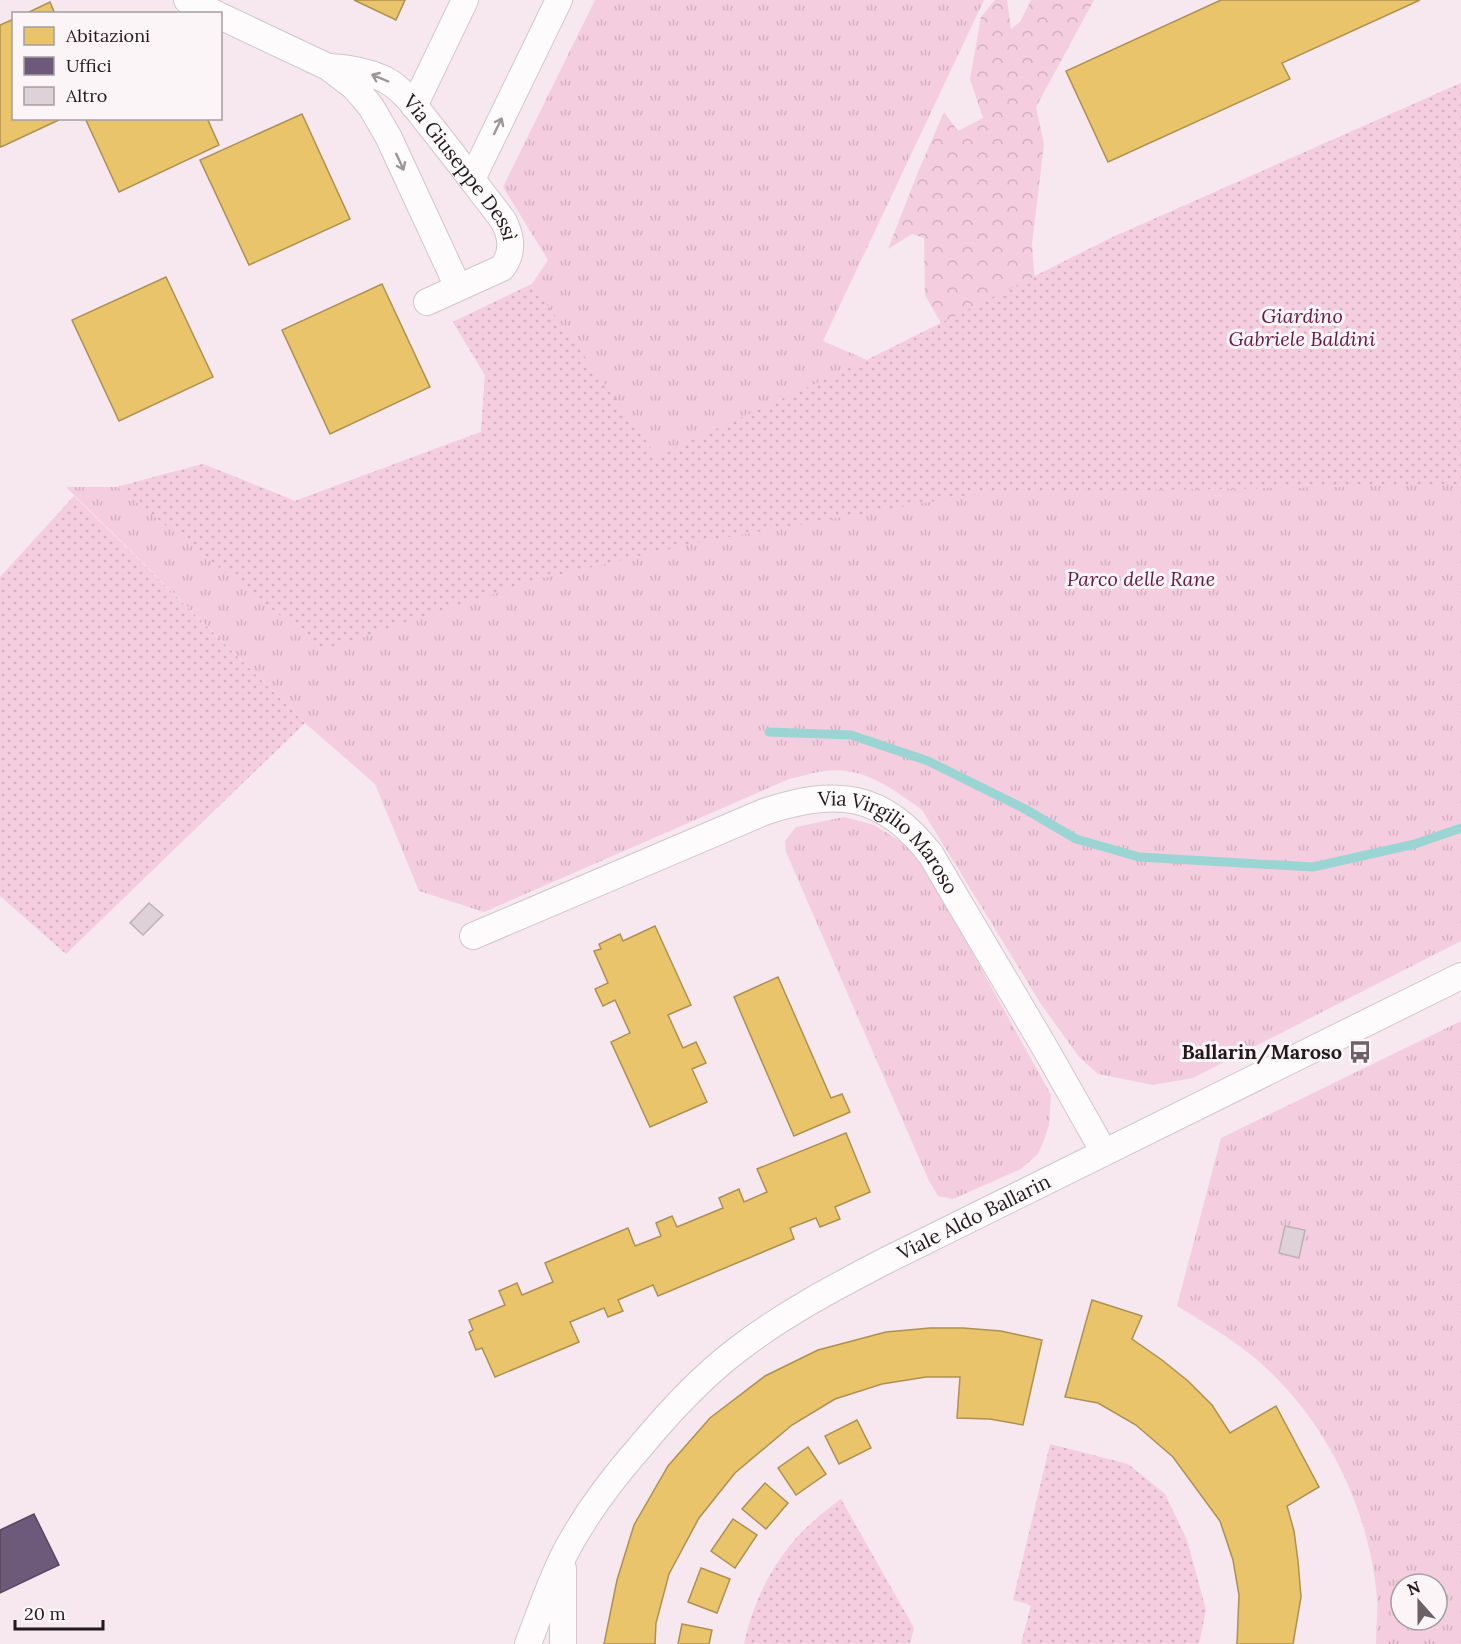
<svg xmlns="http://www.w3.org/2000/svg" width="1461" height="1644" font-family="Lora,serif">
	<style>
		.grass { fill: url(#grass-tufts); fill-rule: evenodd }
		.forest { fill: url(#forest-crowns) }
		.garden { fill: url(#garden-dots) }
		.homes { fill: #e9c46a; stroke: #ae9053; stroke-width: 1.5 }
		.offices { fill: #6d597a; stroke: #57465e; stroke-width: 1.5 }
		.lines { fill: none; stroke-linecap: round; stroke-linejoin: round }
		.stream { stroke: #9bd5d3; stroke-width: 9 }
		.building { fill: #ded1d7; stroke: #beb1b6; stroke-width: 1.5 }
		.street-casing { stroke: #d2c5cb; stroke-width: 28 }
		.street { stroke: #fefbfc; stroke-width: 26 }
		.oneway { stroke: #9b9598 }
		.labels { text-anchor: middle; stroke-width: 6; stroke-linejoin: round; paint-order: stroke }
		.street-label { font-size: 20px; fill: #23181d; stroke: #fbf5f7 }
		.park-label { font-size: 20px; font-style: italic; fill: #651842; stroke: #fbf5f7 }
		.poi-label { font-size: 20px; font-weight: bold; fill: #23181d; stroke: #fbf5f7; text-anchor: end }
	</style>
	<defs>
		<pattern id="grass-tufts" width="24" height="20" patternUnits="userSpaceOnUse" patternTransform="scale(1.5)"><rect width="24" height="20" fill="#f4cedf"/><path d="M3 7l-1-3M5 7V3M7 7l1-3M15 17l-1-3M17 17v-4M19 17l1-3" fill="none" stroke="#d1b0bf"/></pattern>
		<pattern id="forest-crowns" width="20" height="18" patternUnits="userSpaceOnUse" patternTransform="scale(1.5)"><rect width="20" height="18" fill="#f4cedf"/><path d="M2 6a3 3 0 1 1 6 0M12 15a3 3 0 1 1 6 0" fill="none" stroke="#d1b0bf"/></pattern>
		<pattern id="garden-dots" width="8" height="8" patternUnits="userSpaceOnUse" patternTransform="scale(1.5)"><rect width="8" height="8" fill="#f4cedf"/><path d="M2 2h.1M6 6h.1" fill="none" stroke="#d1b0bf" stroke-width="1.8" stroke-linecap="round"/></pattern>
	</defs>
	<rect width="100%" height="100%" fill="#f7e7ee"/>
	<g class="grass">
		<path d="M595,0h389l-161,341 44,19 244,-122 350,-155v858l-268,137 -40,7 -55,-11 -19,-17 -38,-53 -119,-194c-29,-21 -59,-44 -97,-39 -12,1 -24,6 -36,8l-305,133 -65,-21 -44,-107 -70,-61 -239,-236h51l86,-23 92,37 186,-69 4,-57 -32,-53 79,-38 16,-24 -45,-73z"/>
		<path d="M844,817l30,8 34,21 16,19 127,230 -2,30 -5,15 -6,14 -17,15 -68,30 -15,-3 -9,-15 -143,-329 -1,-11 11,-14z"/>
		<path d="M1461,1021v623h-85c0,-15 2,-31 1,-46 -8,-94 -56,-189 -131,-247 -22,-17 -46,-31 -69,-45l44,-168zM1401,1584h36v36h-36z"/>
	</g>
	<path class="forest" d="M995,0h12l4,29 9,-7 11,-22h63l-58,107 8,37 -12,100 4,54 -94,27 -17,-30 -1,-57 -12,-4 -24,15 30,-77 26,-60 14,19 25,-13 -13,-39 11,-62z"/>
	<g class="garden">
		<path d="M1461,83v401l-167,4 -306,4 -283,49 -165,38 -216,71 -207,-163 86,-23 92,37 186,-69 4,-57 -32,-53 79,-38 125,172 210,-96 244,-122z"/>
		<path d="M74,496l231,227 -239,231 -66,-58v-319z"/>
		<path d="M1050,1444l78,20 37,30 22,46 19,70 -7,34h-178l10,-39 -18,-5z"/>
		<path d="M841,1499l73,129 -4,16h-166c10,-47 34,-93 71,-124 8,-8 17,-14 26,-21z"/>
	</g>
	<g class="homes">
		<path d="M354,0h51l-9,20z"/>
		<path d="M1221,0h199l-138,63 8,16 -182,83 -42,-91z"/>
		<path d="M50,2l5,12h-30z"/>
		<path d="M14,19v99h49l-62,29 -1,-2v-120z"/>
		<path d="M302,114l48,105 -101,46 -49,-105z"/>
		<path d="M85,118h122l12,27 -100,47z"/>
		<path d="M166,277l47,100 -94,44 -47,-101z"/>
		<path d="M382,284l48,103 -100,47 -48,-104z"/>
		<path d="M655,926l36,79 -23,10 15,33 13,-6 10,21 -14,6 15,33 -57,25 -39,-85 19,-9 -15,-33 -12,6 -8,-17 13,-6 -14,-32 7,-2 -2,-5 21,-10 3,7z"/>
		<path d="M778,977l53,121 11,-4 8,18 -56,24 -60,-139z"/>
		<path d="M846,1133l24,59 -35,15 5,12 -20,8 -4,-9 -26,10 4,11 -136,57 -5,-11 -35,15 5,11 -15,6 -4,-9 -34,14 9,20 -84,35 -13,-29 -6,2 -7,-18 4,-2 -4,-10 36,-15 -6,-14 18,-8 5,12 31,-13 -8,-19 83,-35 7,18 26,-10 -5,-13 16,-7 5,11 46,-19 -4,-10 20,-9 5,13 23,-10 -10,-23z"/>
		<path d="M1092,1300l50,16 -10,23 30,21 26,21 24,24 18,28 46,-27 43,81 -32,19 7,25 4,30 3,36 -8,47h-56l2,-49 -6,-35 -13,-39 -47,-64 -37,-32 -38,-22 -33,-6z"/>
		<path d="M930,1328h33l38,3 41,9 -19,85 -33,-6 -33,-1 3,-41h-34l-44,7 -47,15 -43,26 -57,48 -36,45 -30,56 -13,49 -1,21h-51l13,-64 17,-55 34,-59 42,-48 55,-42 53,-26 68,-18z"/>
		<path d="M857,1420l14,28 -32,16 -14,-28z"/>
		<path d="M808,1447l18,27 -30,21 -18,-27z"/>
		<path d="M765,1483l23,20 -22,26 -24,-20z"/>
		<path d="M733,1519l24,16 -22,33 -24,-17z"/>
		<path d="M701,1568l29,11 -13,34 -29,-11z"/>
		<path d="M682,1624l30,6 -3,14h-31z"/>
	</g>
	<path class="offices" d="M34,1514l25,51 -59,28v-63z"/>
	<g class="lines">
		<path class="stream" d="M769,732l82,3 77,26 97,48 51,30 63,18 174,10 102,-23 46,-16"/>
	</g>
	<g class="building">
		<path d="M149,903l14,12 -20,20 -13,-12z"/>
		<path d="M1285,1226l20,4 -6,28 -20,-5z"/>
	</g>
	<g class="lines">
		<g class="street-casing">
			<g id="street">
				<path d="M187,0l29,14"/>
				<path d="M220,16l108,51 26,20 9,10 8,10 17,29 70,151"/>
				<path id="s1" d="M330,67c18,1 37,4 54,12 20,10 34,32 48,49 24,30 47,61 71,92 9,17 11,32 -1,48l-75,34"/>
				<path d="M414,106l51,-106"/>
				<path d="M472,179l87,-179"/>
				<path id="s2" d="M473,936l291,-124c72,-24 119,-20 167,43l114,193 59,104"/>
				<path id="s3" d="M528,1644c11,-29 22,-61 36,-89 20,-39 47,-75 76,-108 29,-35 60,-69 97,-97 45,-35 98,-63 148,-89l576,-285"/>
				<path d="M563,1644v-75"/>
			</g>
		</g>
		<use href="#street" class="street"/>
	</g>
	<defs><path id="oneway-shaft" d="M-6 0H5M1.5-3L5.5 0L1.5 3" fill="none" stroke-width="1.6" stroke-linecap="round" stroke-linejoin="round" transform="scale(1.5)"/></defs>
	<g class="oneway">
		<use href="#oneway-shaft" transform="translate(380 78) rotate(-157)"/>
		<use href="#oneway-shaft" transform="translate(498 126) rotate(-64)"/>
		<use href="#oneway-shaft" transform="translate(400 162) rotate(65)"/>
	</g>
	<defs>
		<g id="bus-bare" transform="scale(1.8)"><path d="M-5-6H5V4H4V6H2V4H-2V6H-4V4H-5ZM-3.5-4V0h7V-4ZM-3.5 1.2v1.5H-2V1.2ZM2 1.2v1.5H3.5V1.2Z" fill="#6d6066" stroke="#fbf5f7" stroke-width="2.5" paint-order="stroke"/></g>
	</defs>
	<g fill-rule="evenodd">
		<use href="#bus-bare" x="1360" y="1052"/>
	</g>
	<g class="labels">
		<g class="street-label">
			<text dy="7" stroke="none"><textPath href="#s1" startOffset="174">Via Giuseppe Dessì</textPath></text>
			<text dy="7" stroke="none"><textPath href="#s2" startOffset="460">Via Virgilio Maroso</textPath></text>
			<text dy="7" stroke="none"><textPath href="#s3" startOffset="638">Viale Aldo Ballarin</textPath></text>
		</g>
		<g class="park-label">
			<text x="1302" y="323">Giardino<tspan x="1302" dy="23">Gabriele Baldini</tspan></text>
			<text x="1141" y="586">Parco delle Rane</text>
		</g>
		<g class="poi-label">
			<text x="1342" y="1059">Ballarin/Maroso</text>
		</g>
	</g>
	<rect x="12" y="12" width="210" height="108" fill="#fbf5f7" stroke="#a59da0" stroke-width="1.5"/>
	<rect x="24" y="27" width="30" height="18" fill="#e9c46a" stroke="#a59da0" stroke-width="1.5"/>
	<text x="66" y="42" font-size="18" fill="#23181d">Abitazioni</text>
	<rect x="24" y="57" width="30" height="18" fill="#6d597a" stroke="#a59da0" stroke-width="1.5"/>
	<text x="66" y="72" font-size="18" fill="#23181d">Uffici</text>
	<rect x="24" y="87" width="30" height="18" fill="#ded1d7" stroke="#a59da0" stroke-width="1.5"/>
	<text x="66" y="102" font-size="18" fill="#23181d">Altro</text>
	<g transform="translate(1419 1602) rotate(339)"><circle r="28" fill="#fbf5f7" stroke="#a59da0" stroke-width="1.5"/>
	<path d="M0-4.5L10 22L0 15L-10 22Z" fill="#6d6066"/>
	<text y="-9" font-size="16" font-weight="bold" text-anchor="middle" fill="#23181d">N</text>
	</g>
	<path d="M15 1620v9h88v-9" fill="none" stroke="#23181d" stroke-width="3"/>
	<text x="24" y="1620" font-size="18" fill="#23181d" stroke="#fbf5f7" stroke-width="4.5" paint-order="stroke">20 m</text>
</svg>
